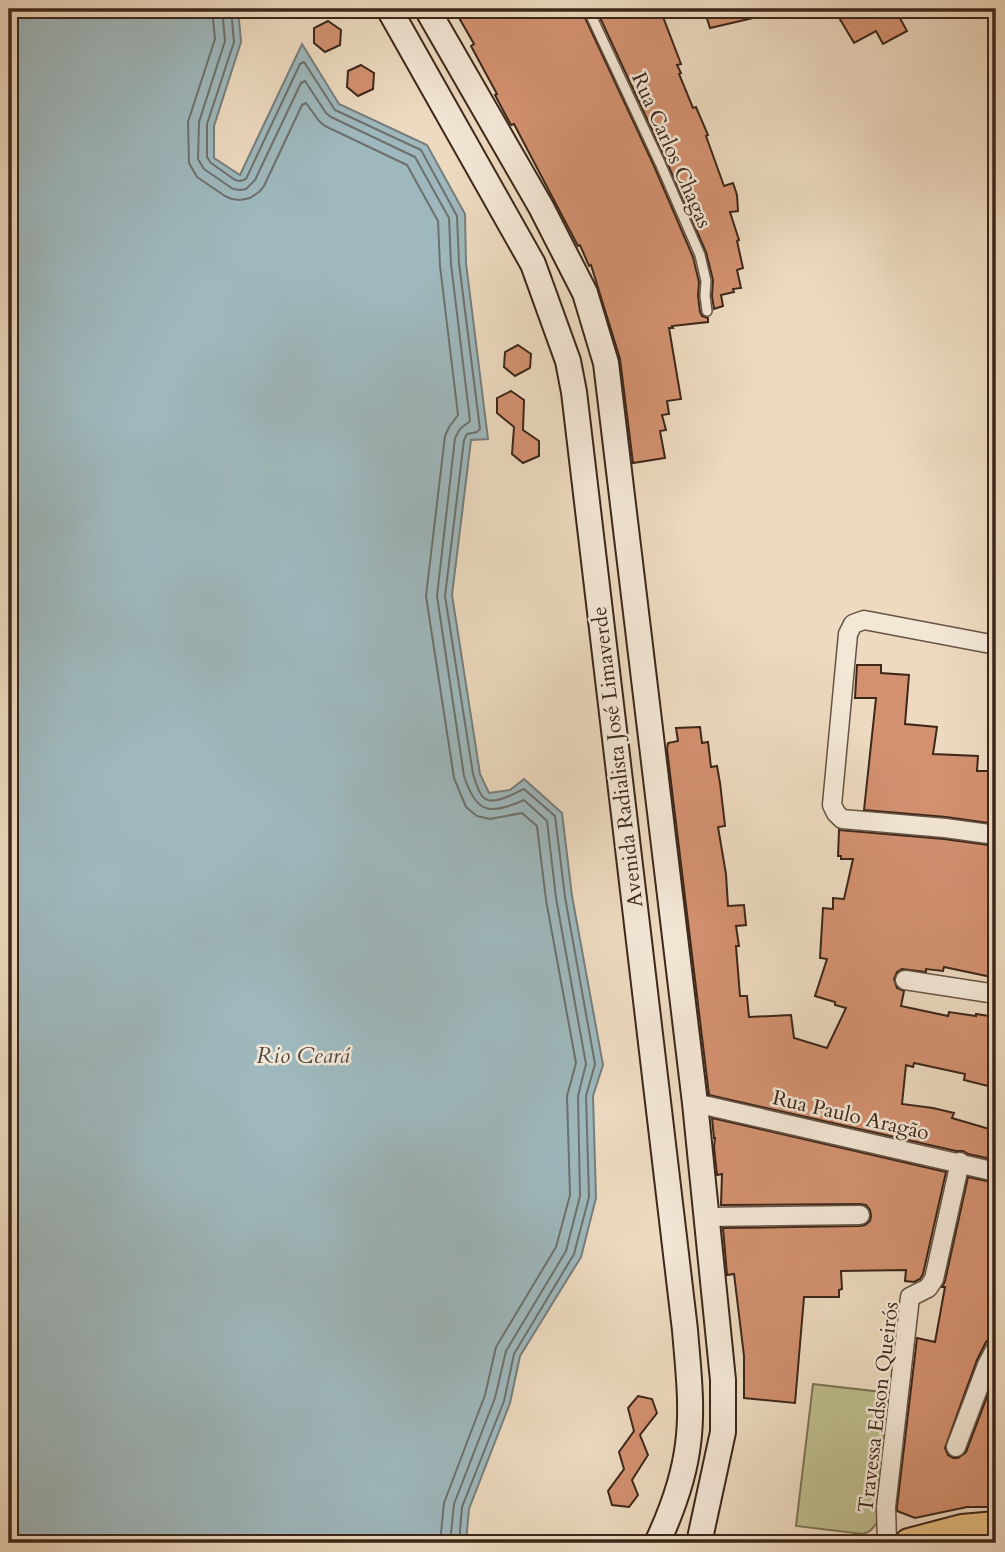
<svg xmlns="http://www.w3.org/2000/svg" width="1005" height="1552" font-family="Cardo,serif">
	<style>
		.green { fill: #bebe8e; stroke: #7d7254; stroke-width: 2 }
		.water { fill: #9eb8bd; stroke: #777e7c; stroke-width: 2 }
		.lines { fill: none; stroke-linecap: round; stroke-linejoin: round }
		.shore { stroke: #6d706c; stroke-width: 2 }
		.building { fill: #d39170; stroke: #3c271a; stroke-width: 2 }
		.service-casing { stroke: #685444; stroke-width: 12 }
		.minor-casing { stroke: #685444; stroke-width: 21 }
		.secondary-casing { stroke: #3c271a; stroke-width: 28 }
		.primary-casing { stroke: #3c271a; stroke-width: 32 }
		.service { stroke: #f3e7d6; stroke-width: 9 }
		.minor { stroke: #f3e7d6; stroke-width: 18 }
		.secondary { stroke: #f3e7d6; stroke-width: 24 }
		.primary { stroke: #e6bd80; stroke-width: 28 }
		.labels { text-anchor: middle; stroke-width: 5; stroke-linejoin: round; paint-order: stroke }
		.street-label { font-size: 21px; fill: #3c271a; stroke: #f3e7d6 }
		.water-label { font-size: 23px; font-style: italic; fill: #544b43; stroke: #f3e7d6 }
	</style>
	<rect width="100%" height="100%" fill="#eddac0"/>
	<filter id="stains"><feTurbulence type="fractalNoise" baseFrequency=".00286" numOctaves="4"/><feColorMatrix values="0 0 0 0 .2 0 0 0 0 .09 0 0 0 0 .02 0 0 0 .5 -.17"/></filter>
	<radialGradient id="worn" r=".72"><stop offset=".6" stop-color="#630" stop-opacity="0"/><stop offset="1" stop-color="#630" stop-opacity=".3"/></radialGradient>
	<path class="green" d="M813,1384l77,9 -13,130 -7,8 -7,3 -67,-8z"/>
	<path class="water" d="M9,9h229l3,33 -27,84v32l26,17 62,-131 37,60 88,41 38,69 1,49 22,176 -17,1 -19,155 28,179 9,19 21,-3 14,-11 38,34 10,83 31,169 -10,31 3,102 -15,59 -61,99 -10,47 -41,106 -3,34h-457z"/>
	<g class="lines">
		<g class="shore">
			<path d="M212,9l3,30 -27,83 1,41 8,14 28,19 7,3 8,1 10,-2 9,-6 5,-6 38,-81 4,-2 13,18 6,5 82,39 31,56 2,45 18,149 -9,12 -4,9 -19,160 28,182 12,29 11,9 13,3 32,-6 15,13 9,74 30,163 -9,33 3,99 -14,52 -60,100 -11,48 -41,108 -4,40"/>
			<path d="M222,9l3,32 -26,81 -1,37 6,10 29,20 7,1 6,-1 9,-9 46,-97 4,-2 21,32 5,4 84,40 34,61 2,46 19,157 -10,8 -5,9 -18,158 27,180c12,37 25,40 60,24l23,21 9,77 30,166 -8,32 2,100 -14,55 -60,100 -11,47 -41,106 -4,39"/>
			<path d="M231,9l3,33 -27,82v33l4,6 24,17 5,1 6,-2 54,-115 4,-2 31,48 86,40 36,66 2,47 21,166 -3,3 -10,2 -3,6 -19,156 28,178c2,7 5,16 9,22 9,12 33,-3 42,-7l31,27 10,81 30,167 -9,32 3,101 -15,57 -60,100 -10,47 -42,106 -3,36"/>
		</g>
	</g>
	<g class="building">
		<path d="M454,9h127l73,157 39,91 6,25 -1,14 2,16 2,4 6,2v4l-36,4 1,2h-4l12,71 -14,2 2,13 -7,1 4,15 -6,1 5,27 -32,5 -13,-104 -29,-94 -2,1 -9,-21 -2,1 -64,-122 -3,1 -6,-11 -10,-19 2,-1 -26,-48 3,-2z"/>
		<path d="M596,9h64l21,55 -4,1 4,8 -2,1 14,34 3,-1 12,28 -2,1 18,50 9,-3 4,12 1,16 -8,1 9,28 -2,1 6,27 -6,2 4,18 -8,1 1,3 -13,3 2,11 -9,3 -2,-13 1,-16 -7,-28 -40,-92z"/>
		<path d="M704,9h58v7l-52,12z"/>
		<path d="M834,9h61l12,22 -24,13 -7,-13 -22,12z"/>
		<path d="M328,21l13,9 -1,15 -15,7 -11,-9v-15z"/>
		<path d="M361,65l13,8 -1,16 -15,7 -11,-9 1,-16z"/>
		<path d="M518,345l13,9 -1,14 -15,8 -11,-9 1,-15z"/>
		<path d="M511,391l13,9 -1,30 16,11v15l-16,7 -11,-9 2,-27 -17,-14v-15z"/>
		<path d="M857,665h24v8l28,2 -4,49 32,3 -4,27 45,2 -1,15h19v53l-50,-7 -82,-7 12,-112h-21z"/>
		<path d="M700,727l2,16 6,-1 3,25 6,-1 3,17 5,43 -7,1 8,47 2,32 16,-1 2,20 -10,1 3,20h-3l4,50h7l2,21 42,-2 3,23 33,10 19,-40 -11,-3v-3l-20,-6 12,-37 -7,-1 3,-50 10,1v-11l11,1 9,-40h-12v-3h-3l1,-26 105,9 52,7v132l-52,-11 -1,4 -17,-2v3l-24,-3 -5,3 -3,7 3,9 7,3 -3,15 47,10 1,-4 27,4v-2l20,3v71l-32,-8 1,-6 -51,-11 -1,4 -7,-2 -4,39 31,4 21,5 -2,5 44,13v29l-28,-6 -5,-3h-7l-247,-56 -42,-346 1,-6 10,-2 -2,-13z"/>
		<path d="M712,1118l234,54 -23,102 -3,5 -6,3 -9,-1 1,-11 -65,1 1,18 -3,1v7h-35l-9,106 -51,-5v-42l-10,-82 -7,1 -4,-47 137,-2 5,-1 5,-4 1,-5 -1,-6 -4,-5 -6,-1 -139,1 1,-31 -5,1 -3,-28 1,-9h-1z"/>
		<path d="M968,1177l28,6v154l-5,1 -5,4 -9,18 -32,88 3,7 5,3h5l8,-6 30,-79v134h-29l-52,11 -18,-7v-4l20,-169 18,4 10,-55h-3l3,-6z"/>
		<path d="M638,1396l14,3 5,14 -17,22 8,20 -16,25 6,15 -9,12 -17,-2 -4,-14 16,-22 -5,-17 15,-21 -6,-23z"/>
	</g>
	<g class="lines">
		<g class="service-casing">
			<path id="service" d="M588,9l72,154 40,92 6,26 -1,15 2,15"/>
		</g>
		<g class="minor-casing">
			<g id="minor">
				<path d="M996,645l-132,-25 -11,4 -5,10 -16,171 4,8 6,6 103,9 51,7"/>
				<path d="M905,980l91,14"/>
				<path d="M695,1103l301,69"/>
				<path d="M706,1217l154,-2"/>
				<path d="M956,1447l31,-82 9,-17"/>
				<path d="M887,1543l-1,-36 24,-210 18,-9 6,-9 26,-117"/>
			</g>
		</g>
		<g class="secondary-casing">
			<g id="secondary">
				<path d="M389,9l144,255 35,97 6,31 111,938c3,38 8,77 3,114 -4,34 -17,69 -31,99"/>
				<path d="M427,9l114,198 44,86 21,70 89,740 28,277v52l-24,111"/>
			</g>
		</g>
		<g class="primary-casing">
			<path id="primary" d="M909,1543l53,-14 34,-3"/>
		</g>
		<use href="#service" class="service"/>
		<use href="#minor" class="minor"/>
		<use href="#secondary" class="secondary"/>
		<use href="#primary" class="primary"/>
	</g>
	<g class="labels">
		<g class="street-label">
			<text transform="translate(672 150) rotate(66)" y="7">Rua Carlos Chagas</text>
			<text transform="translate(617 757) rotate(-97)" y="7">Avenida Radialista José Limaverde</text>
			<text transform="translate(851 1115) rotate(13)" y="7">Rua Paulo Aragão</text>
			<text transform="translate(878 1407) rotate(-83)" y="7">Travessa Edson Queirós</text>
		</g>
		<g class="water-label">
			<text x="303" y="1063">Rio Ceará</text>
		</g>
	</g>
	<rect width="1005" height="1552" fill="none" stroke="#eddac0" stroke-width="35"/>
	<rect x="10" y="10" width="984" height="1531" fill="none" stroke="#3c271a" stroke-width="3.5"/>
	<rect x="18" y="18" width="970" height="1517" fill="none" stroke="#3c271a" stroke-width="2"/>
	<rect width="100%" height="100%" filter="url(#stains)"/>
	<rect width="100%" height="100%" fill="url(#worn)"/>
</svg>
